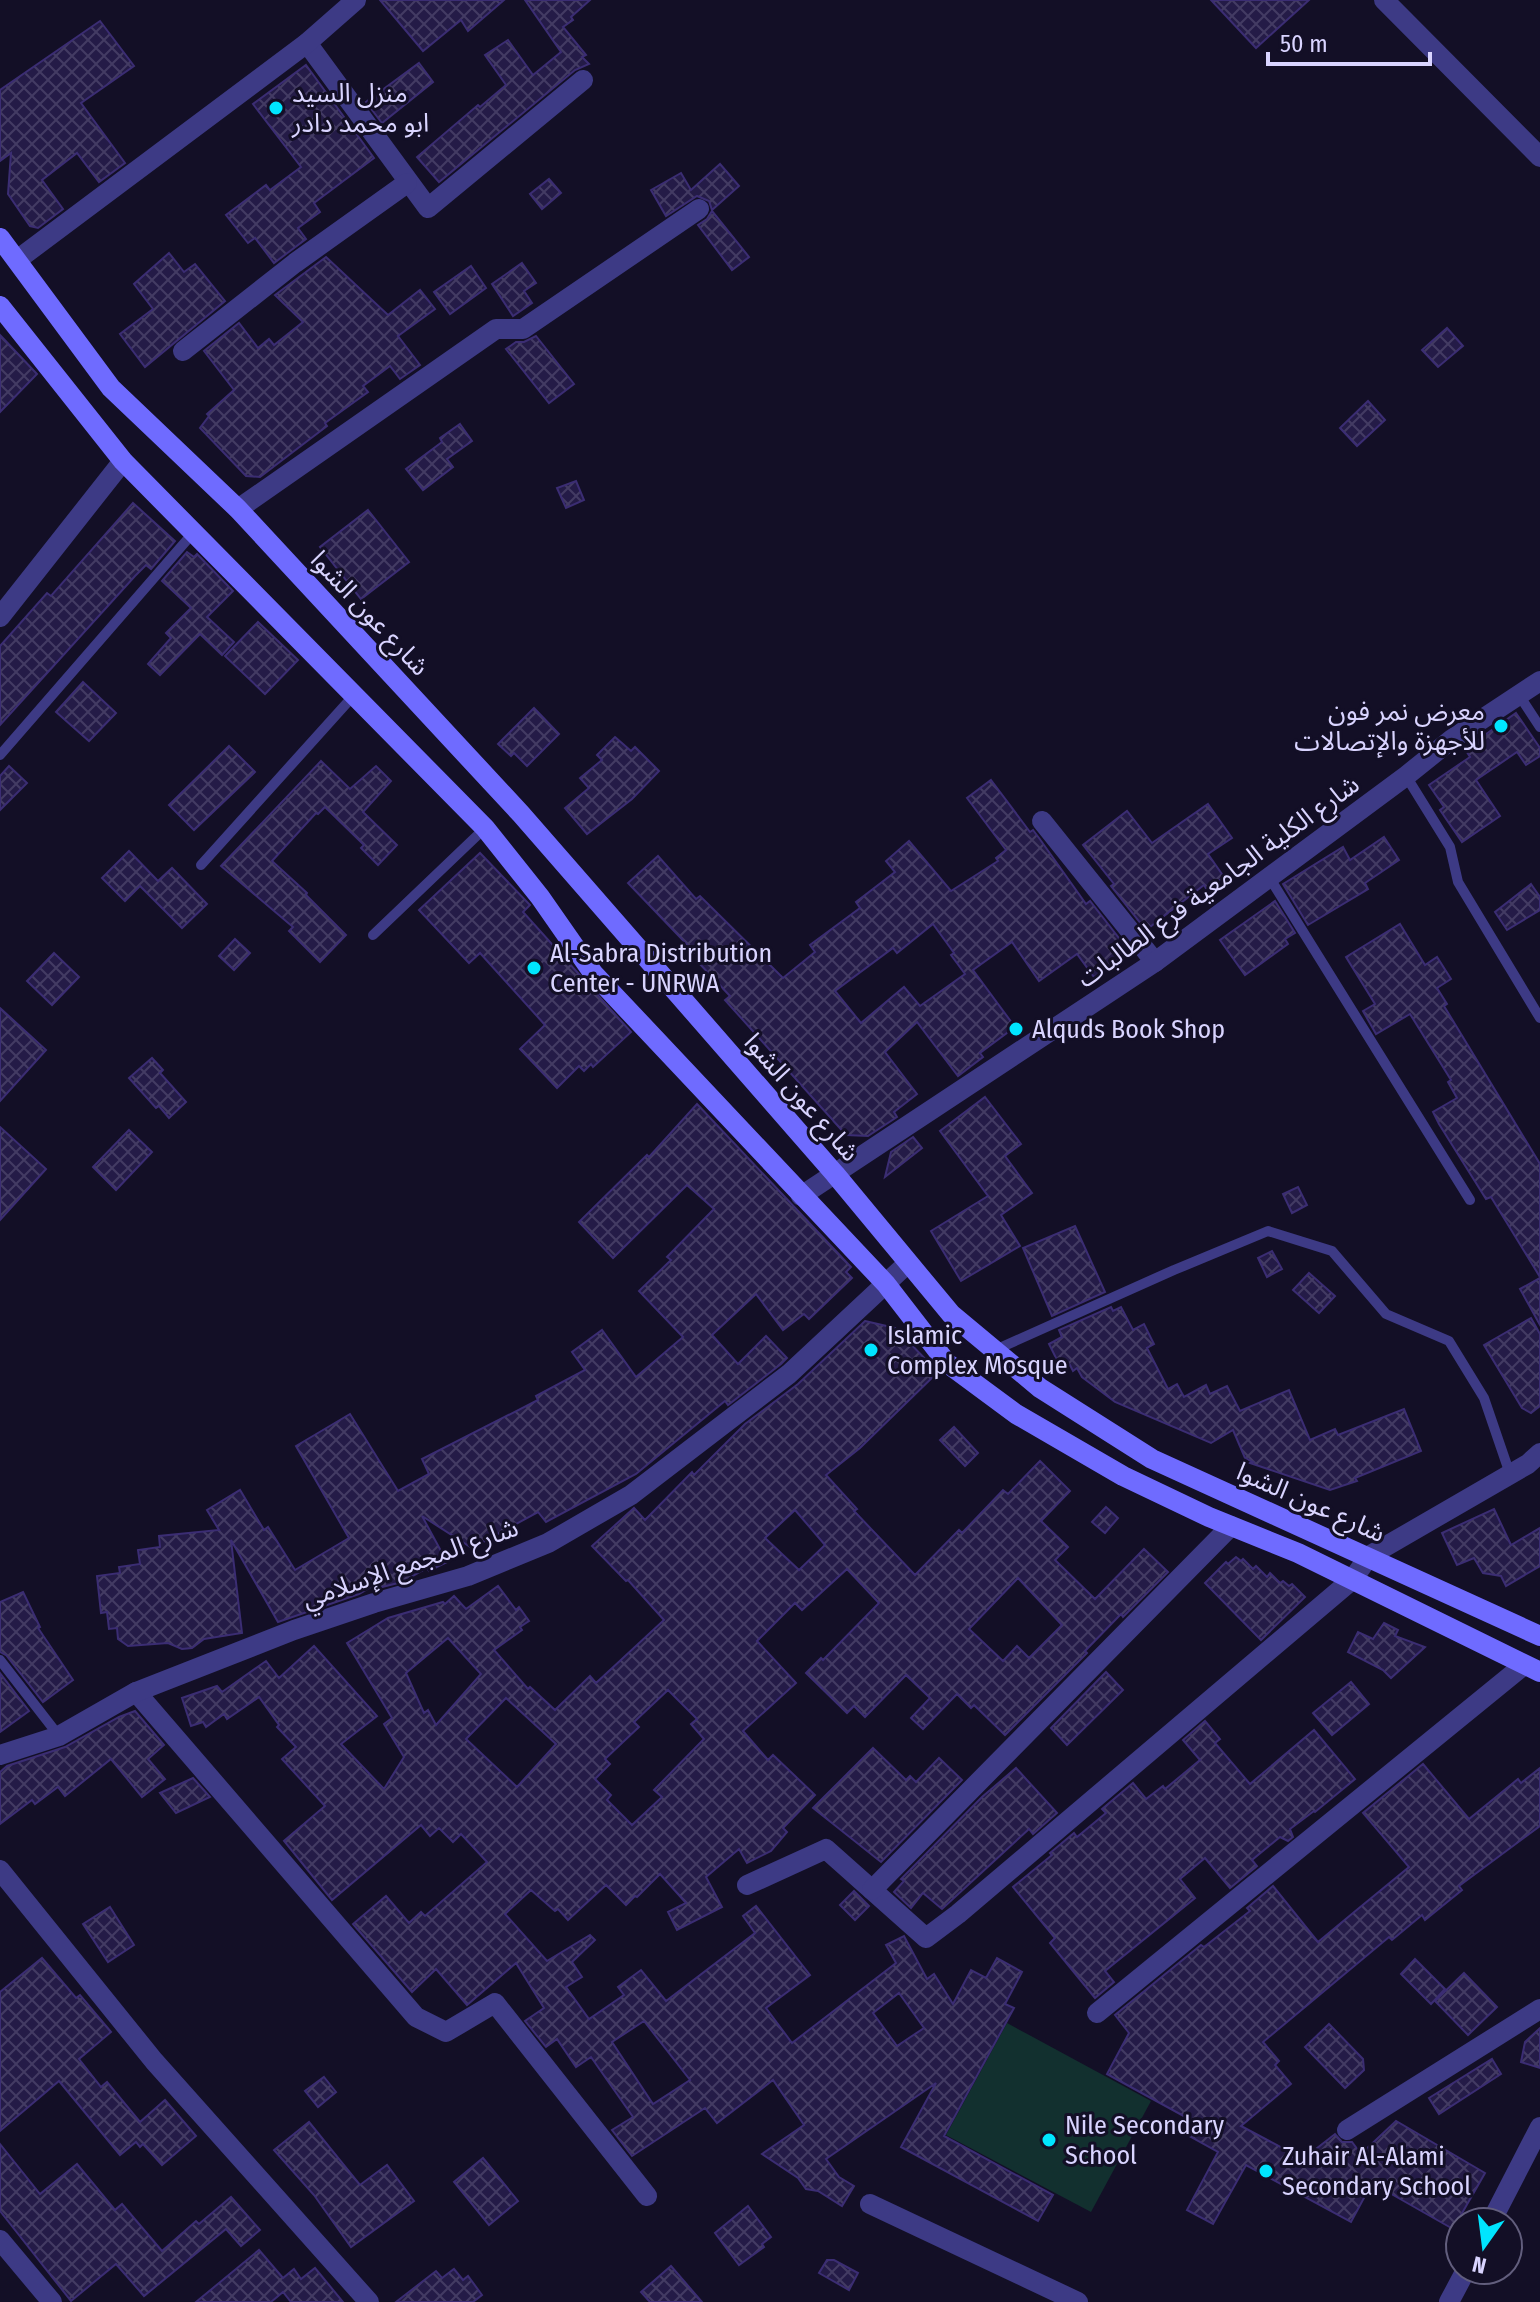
<svg xmlns="http://www.w3.org/2000/svg" width="1540" height="2302" font-family="'Fira Sans Condensed','Noto Sans Arabic',sans-serif">
	<style>
		.park { fill: #12302f }
		.building { fill: url(#building-cross-hatch); stroke: #3b2d73; stroke-width: 2; fill-rule: evenodd }
		.lines { fill: none; stroke-linecap: round; stroke-linejoin: round }
		.lane { stroke: #3d3a85; stroke-width: 10 }
		.street { stroke: #3d3a85; stroke-width: 20 }
		.secondary { stroke: #6f6bff; stroke-width: 20 }
		.poi-dot { fill: #00e5ff; stroke: #130f26; stroke-width: 3 }
		.labels { text-anchor: middle; stroke-width: 6; stroke-linejoin: round; paint-order: stroke }
		.poi-label { font-size: 26px; fill: #d9d4ff; stroke: #130f26; text-anchor: start }
		.street-label { font-size: 26px; fill: #d9d4ff; stroke: #130f26 }
	</style>
	<defs>
		<pattern id="building-cross-hatch" width="8" height="8" patternUnits="userSpaceOnUse" patternTransform="scale(2)"><rect width="8" height="8" fill="#241b47"/><path d="M0 0l8 8M0 8l8-8" fill="none" stroke="#433b63"/></pattern>
	</defs>
	<rect width="100%" height="100%" fill="#130f26"/>
	<path class="park" d="M1007,2023l144,78 -60,111 -145,-77z"/>
	<g class="building">
		<path d="M380,0h124l-36,31 -7,-11 -38,31z"/>
		<path d="M525,0h65l-19,17 2,3 -10,7 23,28 -4,2 7,7 -14,6 -136,112 -22,-25 61,-52 2,2 26,-22 -21,-30 23,-15 25,35 28,-23z"/>
		<path d="M1211,0h98l-53,48z"/>
		<path d="M100,21l34,45 -53,37 44,60 -26,19 -22,-29 -35,27 21,29 -25,19 -8,-2 -22,-32 3,-41 -11,8v-71z"/>
		<path d="M419,63l14,19 -51,41 -16,-21z"/>
		<path d="M306,65l68,93 -60,45 6,9 -22,16 8,11 -32,24 -19,-25 -7,5 -22,-28 40,-30 4,5 31,-23 -48,-63z"/>
		<path d="M720,164l19,22 -27,24 -3,-9 -12,-5 -31,20 -15,-26 30,-17 10,17z"/>
		<path d="M549,179l12,14 -19,16 -12,-15z"/>
		<path d="M712,211l37,46 -17,13 -34,-45 9,-6z"/>
		<path d="M169,253l15,19 11,-8 30,37 -80,66 -25,-33 33,-25 -19,-25z"/>
		<path d="M326,257l62,58 32,-25 15,19 -37,27 22,29 -20,14 -10,-13 -27,20 5,6 -43,31 2,3 -67,51 -14,-1 -46,-48 9,-12 -2,-2 27,-24 -30,-39 35,-28 19,25 11,-9 5,6 29,-23 -28,-27z"/>
		<path d="M522,263l14,20 -12,8 8,12 -19,13 -21,-32z"/>
		<path d="M471,266l15,22 -36,26 -16,-22z"/>
		<path d="M1447,328l16,18 -25,21 -16,-17z"/>
		<path d="M0,335l37,39 -37,38z"/>
		<path d="M536,336l38,48 -25,19 -43,-54 10,-7h8z"/>
		<path d="M1368,401l17,19 -28,26 -17,-18z"/>
		<path d="M460,424l12,17 -25,18 6,8 -30,23 -17,-21 36,-27 -2,-4z"/>
		<path d="M576,481l8,19 -18,8 -9,-20z"/>
		<path d="M133,503l42,38 -24,28 -5,-4 -11,11 -135,149v-79l47,-53 4,3z"/>
		<path d="M368,510l41,52 -48,37 -41,-52z"/>
		<path d="M187,552l7,5 3,-3 36,37 -26,26 27,25 -12,13 -22,-21 -40,41 -12,-11 23,-26 -5,-5 25,-25 -29,-27z"/>
		<path d="M258,622l40,38 -33,34 -40,-38z"/>
		<path d="M83,682l33,31 -27,28 -33,-29z"/>
		<path d="M534,708l25,26 -32,32 -13,-13 -3,3 -13,-12z"/>
		<path d="M1516,713l24,35v8l-14,9 -9,-13 -41,28 24,36 -38,26 -22,-32 4,-3 -15,-22 41,-28 -5,-8z"/>
		<path d="M615,737l16,14 4,-4 24,24 -27,28 -45,35 -22,-26 24,-20 -9,-10 22,-18 -5,-5z"/>
		<path d="M229,746l26,26 -61,58 -25,-25z"/>
		<path d="M321,761l29,28 26,-23 15,15 -28,31 34,33 -19,20 -17,-17 3,-3 -39,-38 -7,7 -2,-1 -44,48 35,32 -1,2 40,40 -26,27 -31,-31 4,-4 -72,-61z"/>
		<path d="M9,766l18,17 -27,27v-34z"/>
		<path d="M991,780l39,52 3,-2 6,8 47,66 4,-3 39,50 -35,26 -17,-23 -38,27 -27,-39 -39,28 42,57 -35,26 3,4 -25,19 -41,-54 -32,30 32,42 -23,18 3,5 -29,19 -22,-1 -121,-135 5,-4 -33,-35 3,-3 -72,-75 30,-27 38,43 4,-3 83,82 32,-26 -5,-7 50,-37 -4,-6 39,-30 -9,-11 23,-20 42,50 47,-30 -2,-3 10,-8 -39,-52zM933,924l21,29 -3,2 14,19 -45,32 -16,-19 -43,36 -26,-32 58,-43 4,5z"/>
		<path d="M1208,804l24,34 -24,16 16,23 -17,13 -3,-5 -58,45 -35,-44 3,-2 -31,-39 44,-34 25,32z"/>
		<path d="M1384,837l15,23 -34,23 3,6 -60,36 -25,-41 60,-37 7,13z"/>
		<path d="M129,851l29,30 14,-13 35,36 -25,24 -42,-42 -15,15 -23,-23z"/>
		<path d="M480,853l50,52 -7,7 108,120 -38,35 -2,-3 -7,7 -5,-5 -22,22 -37,-39 25,-24 -65,-72 -11,10 -50,-53z"/>
		<path d="M1531,884l9,13v13l-33,20 -12,-18z"/>
		<path d="M1275,901l20,32 -10,6 3,5 -43,31 -25,-35z"/>
		<path d="M1400,924l25,41 12,-8 14,22 -14,9 10,16 -3,2 96,158v113l-49,-80 -5,2 -47,-75 -6,-12 24,-14 -9,-16 3,-2 -41,-66 -34,20 -13,-23 12,-7 -29,-47z"/>
		<path d="M235,939l15,14 -16,17 -15,-14z"/>
		<path d="M54,953l25,24 -27,28 -25,-24z"/>
		<path d="M0,1008l46,42 -46,51z"/>
		<path d="M152,1058l11,12 -3,3 26,29 -17,16 -10,-12 -3,2 -27,-30z"/>
		<path d="M985,1097l36,47 -16,12 27,37 -31,22 19,31 -59,35 -30,-50 57,-35 -48,-65z"/>
		<path d="M697,1104l154,163 -5,5 6,6 -43,41 -5,-5 -21,16 -27,-36 -44,41 26,29 28,-28 21,22 -6,6 -53,41 -3,-4 -89,73 -90,48 -8,-10 -66,36 -50,-32 25,46 -18,9 -2,-3 -25,14 -24,6 -2,-4 -17,10 -81,28 -47,-82 11,93 -38,6 -12,9 -10,1 -14,-6 -40,3 -10,-7 -1,-11 -8,1 -2,-17 -6,1 -4,-37 23,-3 -1,-6 21,-3 -2,-14 22,-3 -1,-11 60,-6 -12,-20 33,-20 24,40 4,-3 27,43 54,-32 -53,-92 54,-32 48,77 31,-17 -7,-15 116,-59 -2,-4 49,-26 -13,-18 30,-22 34,47 47,-40 -44,-46 32,-31 -4,-3 47,-48 -27,-24 -74,73 -34,-36 68,-67 2,2z"/>
		<path d="M0,1127l46,42 -46,51z"/>
		<path d="M129,1130l23,22 -36,38 -23,-23z"/>
		<path d="M913,1137l9,11 -37,29 6,-25z"/>
		<path d="M1298,1187l9,18 -15,8 -9,-19z"/>
		<path d="M1075,1226l30,66 -53,24 -29,-68z"/>
		<path d="M1272,1251l10,18 -15,8 -9,-19z"/>
		<path d="M1309,1273l26,23 -16,17 -26,-23z"/>
		<path d="M1540,1278v47l-20,-36z"/>
		<path d="M1111,1307l2,4 8,-4 12,23 11,-6 10,20 -7,4 21,41 9,-5 7,13 22,-12 4,9 17,-8 13,25 49,-21 21,50 25,-11 3,6 66,-26 17,42 -66,27 2,3 -27,9 -80,-27 3,-1 -8,-4 -12,-28 -22,13 -96,-41 -33,-25 -5,-9 -4,3 -3,-6 -4,3 -5,-10 -4,2 -8,-16 13,-7 -3,-7z"/>
		<path d="M1531,1318l9,16v72l-9,7 -9,-5 -38,-63z"/>
		<path d="M865,1321l30,7 43,44 -78,76 -34,27 31,34 -3,2 61,64 44,-45 3,3 41,-43 5,4 32,-33 30,30 -29,30 27,26 -13,13 40,39 49,-50 24,23 -45,45 -2,-3 -36,37 2,2 -82,82 -31,-30 -3,3 -14,-14 -34,35 -12,-11 19,-20 -24,-23 -41,42 -11,-11 -7,7 -41,-40 15,-15 2,2 56,-57 -32,-34 -45,41 -7,-7 -38,38 39,42 -53,48 25,29 5,-5 42,40 -32,33 4,4 -16,19 -24,12 -8,-14 -33,28 16,30 -45,23 -9,-18 18,-9 -26,-29 -23,23 -2,-1 -9,9 -20,-20 -38,35 -10,-11 -3,2 -24,-21 -26,24 42,47 43,-26 5,5 -23,22 10,15 -16,10 23,32 35,-24 -6,-8 23,-17 25,31 89,-68 -12,-17 13,-10 54,69 -44,33 26,35 104,-80 -10,-18 18,-9 23,43 7,-5 19,30 18,-34 15,8 11,-20 25,14 -17,32 9,4 -70,128 109,59 -15,26 -137,-74 35,-64 -110,76 13,18 15,9 -12,20 -24,-15 -12,-2 -8,-11 -36,-24 42,-29 -31,-45 -56,43 -12,-15 -73,48 -20,-26 21,-13 -42,-60 -15,10 -19,-28 -11,8 -21,-26 19,-13 -28,-45 -49,42 -31,-36 -24,23 -59,-68 33,-28 23,27 12,-11 4,4 62,-54 -26,-28 -8,8 -14,-14 -9,8 -9,-11 -89,75 -48,-59 41,-35 -43,-47 14,-12 -19,-20 2,-2 -20,-28 -32,22 -3,-5 -18,13 -3,-5 -12,4 -9,-28 35,-12 5,6 44,-31 13,17 35,-32 63,70 -36,28 43,45 20,-32 -20,-33 8,-6 -45,-75 41,-25 55,-16 2,2 9,-8 12,13 32,-23 18,24 3,-3 10,14 -9,6 2,3 -28,20 34,39 2,-2 25,23 35,-34 6,7 68,-63 -36,-40 -2,1 -34,-35 42,-38 11,12 47,-48 2,3 51,-51 53,-40zM795,1510l30,35 -26,25 -34,-32zM1018,1578l44,47 -33,33 -12,-12 -14,15 -34,-32zM448,1638l33,36 -45,51 -8,-15 -4,3 -18,-40zM668,1690l29,29 -6,5 13,15 -50,51 8,7 -30,28 -25,-25 4,-5 -16,-16 15,-15 -5,-5 34,-32 -5,-5zM506,1698l50,46 -39,43 -51,-48zM899,1993l25,35 -27,18 -24,-33zM644,2021l46,59 -37,24 -41,-62z"/>
		<path d="M954,1427l24,26 -13,13 -25,-26z"/>
		<path d="M1106,1507l12,11 -13,15 -13,-11z"/>
		<path d="M1494,1509l17,36 29,-17v38l-34,20 -5,-10 -18,-3 -9,-15 -17,7 -15,-32z"/>
		<path d="M1236,1557l5,4 2,-2 10,10 3,-3 11,11 3,-4 10,10 3,-2 6,5 3,-2 13,13 -44,43 -56,-57 21,-21 2,2z"/>
		<path d="M23,1592l17,35 -2,1 35,52 -30,22 -37,-47 -6,-3v-50z"/>
		<path d="M1384,1623l14,7 -3,6 30,11 -34,31 -8,-8 -35,-18 10,-20 15,7z"/>
		<path d="M1106,1672l17,18 -56,55 -16,-17z"/>
		<path d="M0,1673l29,38 -29,21z"/>
		<path d="M1351,1682l18,22 -37,31 -19,-22z"/>
		<path d="M135,1711l29,34 -16,14 17,20 -23,18 -31,-38 -46,37 -7,-9 -23,17 -3,-4 -32,24v-52l7,-6 58,-19 54,-30z"/>
		<path d="M1205,1721l15,18 -5,4 35,41 64,-54 41,49 -40,33 -1,-1 -24,18 3,8 -5,4 -8,-4 -28,23 5,6 -27,22 -25,-30 -25,21 15,19 -90,73 9,11 -19,16 -45,-55 5,-5 -42,-51 39,-32 -2,-2 24,-20 3,4 29,-24 -4,-4 31,-26 13,16 17,-13 2,3 35,-29 -17,-20z"/>
		<path d="M873,1748l33,32 4,-4 6,6 23,-24 23,22 -81,82 -68,-54z"/>
		<path d="M1423,1764l46,55 49,-40 3,4 19,-15v58l-81,60 3,4 -37,30 -3,-5 -30,25 -3,-3 -126,105 16,19 -4,4 16,19 -50,42 62,33 32,-25 7,8h10l9,12 35,-33 89,52 -32,56 -81,-46 -21,39 -105,-57 -33,59 -26,-14 31,-58 -34,-19 7,-13 -84,-46 22,-41 -14,-18 86,-70 3,2 46,-36 -3,-3 26,-22 45,56 35,-29 56,-46 -46,-54z"/>
		<path d="M1016,1768l41,45 -24,21 -4,-5 -87,80 -19,-16 -12,15 -17,-16 10,-11 -3,-2 81,-82z"/>
		<path d="M193,1778l17,19 -34,16 -16,-20z"/>
		<path d="M854,1891l15,15 -14,14 -15,-15z"/>
		<path d="M110,1907l24,38 -26,17 -25,-38z"/>
		<path d="M42,1958l34,40 4,-3 31,37 -32,27 22,28 6,-5 33,40 25,-22 31,36 -34,29 -19,-21 -3,3 -4,-5 -16,13 -61,-74 -59,50v-139z"/>
		<path d="M1415,1959l30,30 -14,15 -30,-30z"/>
		<path d="M1464,1973l33,34 -29,28 -33,-34z"/>
		<path d="M1329,2024l34,35 1,11 -19,18 -40,-41z"/>
		<path d="M1540,2028v40l-19,-6 4,-20z"/>
		<path d="M1492,2059l9,15 -62,40 -10,-16z"/>
		<path d="M324,2077l12,15 -18,15 -13,-16z"/>
		<path d="M309,2122l51,63 27,-20 27,36 -63,46 -37,-52 -40,-45z"/>
		<path d="M0,2144l40,50 37,-30 38,46 7,-6 40,47 34,-30 3,3 32,-27 29,33 -19,16 -15,-17 -82,67 -28,-32 -45,37 -71,-90z"/>
		<path d="M483,2158l35,43 -29,24 -35,-43z"/>
		<path d="M748,2206l23,31 -9,7 2,3 -25,18 -24,-32z"/>
		<path d="M259,2250l24,28 11,-9 7,10 14,-11 28,34h-52l-8,-10 -12,10h-75z"/>
		<path d="M827,2260h7l24,13 -9,17 -30,-17z"/>
		<path d="M671,2266l31,36h-52l-9,-10z"/>
		<path d="M454,2269l9,11 5,-4 14,19 -9,7h-77l40,-31 6,7z"/>
	</g>
	<g class="lines">
		<g class="lane">
			<path d="M1519,695l21,32"/>
			<path d="M0,755l193,-222"/>
			<path d="M1406,776l44,71 8,35 82,136"/>
			<path d="M201,865l154,-171"/>
			<path d="M1269,877l201,323"/>
			<path d="M373,935l112,-107"/>
			<path d="M995,1350l179,-80 94,-39 64,20 54,63 63,27 35,57 26,76"/>
			<path d="M0,1660l59,76"/>
		</g>
		<g class="street">
			<path d="M1384,0l156,157"/>
			<path d="M307,43l121,165 155,-128"/>
			<path d="M17,260l290,-217 49,-43"/>
			<path d="M183,351l112,-88 112,-80"/>
			<path d="M238,509l258,-180h27l176,-120"/>
			<path d="M0,617l123,-156"/>
			<path d="M1042,821l113,141"/>
			<path d="M801,1196l354,-234 251,-186 46,-37 88,-58"/>
			<path d="M136,1692l280,325 30,15 49,-29 152,193"/>
			<path d="M0,1755l59,-19 77,-44 158,-62 80,-27 94,-27 80,-33 83,-48 158,-121 119,-111"/>
			<path d="M0,1870l154,191 215,241"/>
			<path d="M747,1885l79,-36 100,89 32,-24 395,-335 16,-23 159,-92 12,-11"/>
			<path d="M872,1890l359,-364"/>
			<path d="M1097,2013l427,-348"/>
			<path d="M1347,2130l193,-121"/>
			<path d="M870,2204l208,98"/>
			<path d="M1491,2222l49,-95"/>
			<path d="M0,2240l52,62"/>
			<path d="M1449,2302l17,-32"/>
		</g>
		<g class="secondary">
			<path d="M0,238l111,150 127,121 283,305 314,360 116,140 89,74 112,71 388,177"/>
			<path d="M0,306l123,155 362,367 55,69 53,76 293,311 61,79 69,51 107,62 86,41 89,36 242,119"/>
		</g>
	</g>
	<g class="poi-dot">
		<circle cx="276" cy="108" r="8"/>
		<circle cx="1501" cy="726" r="8"/>
		<circle cx="534" cy="968" r="8"/>
		<circle cx="1016" cy="1029" r="8"/>
		<circle cx="871" cy="1350" r="8"/>
		<circle cx="1049" cy="2140" r="8"/>
		<circle cx="1266" cy="2171" r="8"/>
	</g>
	<g class="labels">
		<g class="poi-label">
			<text x="292" y="102">منزل السيد<tspan x="292" dy="30">ابو محمد دادر</tspan></text>
			<text x="1485" y="720" text-anchor="end">معرض نمر فون<tspan x="1485" dy="30">للأجهزة والإتصالات</tspan></text>
			<text x="550" y="962">Al-Sabra Distribution<tspan x="550" dy="30">Center - UNRWA</tspan></text>
			<text x="1032" y="1038">Alquds Book Shop</text>
			<text x="887" y="1344">Islamic<tspan x="887" dy="30">Complex Mosque</tspan></text>
			<text x="1065" y="2134">Nile Secondary<tspan x="1065" dy="30">School</tspan></text>
			<text x="1282" y="2165">Zuhair Al-Alami<tspan x="1282" dy="30">Secondary School</tspan></text>
		</g>
		<g class="street-label">
			<text transform="translate(370 613) rotate(47)" y="9">شارع عون الشوا</text>
			<text transform="translate(1218 881) rotate(-36)" y="9">شارع الكلية الجامعية فرع الطالبات</text>
			<text transform="translate(802 1097) rotate(49)" y="9">شارع عون الشوا</text>
			<text transform="translate(1311 1502) rotate(24)" y="9">شارع عون الشوا</text>
			<text transform="translate(410 1563) rotate(-19)" y="9">شارع المجمع الإسلامي</text>
		</g>
	</g>
	<g transform="translate(1484 2246) rotate(194)"><circle r="38" fill="#130f26" stroke="#625e7d" stroke-width="2"/>
	<path d="M0-6L14 30L0 20L-14 30Z" fill="#00e5ff"/>
	<text y="-12" font-size="22" font-weight="bold" text-anchor="middle" fill="#d9d4ff">N</text>
	</g>
	<path d="M1268 52v12h162v-12" fill="none" stroke="#d9d4ff" stroke-width="4"/>
	<text x="1280" y="52" font-size="24" fill="#d9d4ff" stroke="#130f26" stroke-width="6" paint-order="stroke">50 m</text>
</svg>
